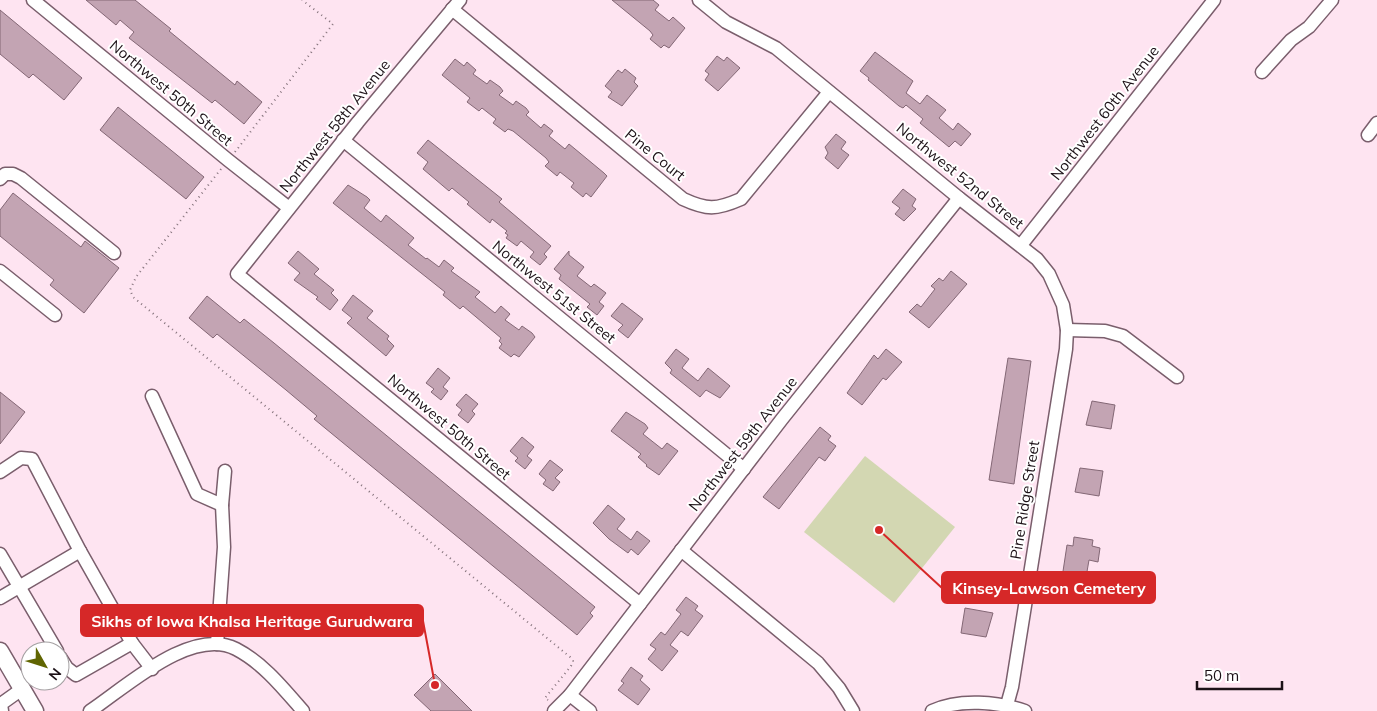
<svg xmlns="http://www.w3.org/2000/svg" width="1377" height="711" font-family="Mulish,sans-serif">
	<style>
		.green { fill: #d3d7b2 }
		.building { fill: #c3a4b3; stroke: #836775 }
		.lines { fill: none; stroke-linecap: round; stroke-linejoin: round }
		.minor-casing { stroke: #7a5e6c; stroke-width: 15 }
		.major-casing { stroke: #7a5e6c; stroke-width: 19 }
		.path { stroke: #85737c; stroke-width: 2; stroke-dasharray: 1 4; stroke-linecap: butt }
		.minor { stroke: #fff; stroke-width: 12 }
		.major { stroke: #fff; stroke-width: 16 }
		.labels { text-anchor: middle; stroke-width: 4; stroke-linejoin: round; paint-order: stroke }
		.street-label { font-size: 15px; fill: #1c1117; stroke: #fff }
		.leader { fill: none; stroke: #d62828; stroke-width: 2 }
		.callout-dot { fill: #d62828; stroke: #fff; stroke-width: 2 }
		.callout { fill: #d62828; stroke: #d62828; stroke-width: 2 }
		.callout-label { font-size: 16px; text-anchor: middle; font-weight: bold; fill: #fff }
	</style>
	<rect width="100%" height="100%" fill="#fee4f1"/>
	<path class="green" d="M865,456l90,71 -61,76 -90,-71z"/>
	<g class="building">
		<path d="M86,0h49l36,29 -2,2 66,54 2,-4 25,21 -18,22 -29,-24 -3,3 -83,-65 5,-6 -14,-12 -4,5z"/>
		<path d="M612,0h41l6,5 -4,5 14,11 4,-4 12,11 -16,20 -5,-3 -3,3 -11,-9 3,-4 -3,-4z"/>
		<path d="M0,10l82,68 -18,22 -31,-26 -4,4 -29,-24z"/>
		<path d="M875,52l38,29 -7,12 14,11 7,-9 19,15 -7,8 14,12 5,-7 13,11 -10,12 -6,-5 -6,6 -29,-24 3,-4 -17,-14 -3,3 -4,-2 -31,-26 1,-2 -9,-7z"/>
		<path d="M717,56l7,5 3,-4 13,11 -22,23 -13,-11 4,-6 -4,-3z"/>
		<path d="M455,59l9,7 3,-4 9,8 -3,4 14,10 3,-4 10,7 3,4 -4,4 14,10 3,-4 10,7 3,4 -3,3 15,13 3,-4 9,7 -4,5 16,13 4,-5 35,29 3,3 -16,21 -5,-4 -3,4 -12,-10 3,-4 -14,-11 -3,4 -12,-10 4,-4 -3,-4 -33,-27 -5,-2 -3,3 -12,-9 3,-4 -14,-11 -3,3 -12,-9 3,-4 -28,-23z"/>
		<path d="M625,69l11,9 -2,4 4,4 -16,20 -14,-9 4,-5 -7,-6 13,-16 4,3z"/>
		<path d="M118,107l86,70 -18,22 -86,-69z"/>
		<path d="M836,134l10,8 -5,7 8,6 -11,14 -13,-11 3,-5 -3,-6z"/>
		<path d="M428,140l74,59 -3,3 52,44 -7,8 3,3 -7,8 -10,-8 4,-5 -13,-11 -4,5 -11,-8 2,-3 -3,-2 2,-2 -15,-12 -2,4 -23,-19 2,-2 -17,-14 -3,3 -26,-22 5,-7 -11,-9z"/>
		<path d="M348,185l19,12 3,3 -6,8 17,14 5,-7 28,23 -6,7 18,14 1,-1 12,9 5,-7 10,8 -3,3 29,21 -5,5 20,16 6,-7 9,8 -5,6 14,10 3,-4 10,7 3,4 -16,20 -5,-3 -3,3 -12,-9 3,-4 -3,-3 2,-3 -38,-32 -3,3 -17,-14 2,-3 -112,-89z"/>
		<path d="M903,189l13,10 -4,7 4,3 -12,12 -9,-7 5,-6 -8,-6z"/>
		<path d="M13,193l68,54 4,-6 34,27 -35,45 -34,-28 4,-5 -54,-44v-26z"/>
		<path d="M298,251l21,18 -5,5 20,16 -3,3 7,7 -8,10 -14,-11 2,-2 -24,-17 6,-7 -12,-10z"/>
		<path d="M569,251v4l15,12 -7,9 14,11 3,-3 12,9 -7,9 5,4 -7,9 -10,-8 3,-3 -31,-25 2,-4 -7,-6z"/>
		<path d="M951,271l16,13 -38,44 -20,-16 8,-8 4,3 14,-18 -4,-3 8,-8 4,3z"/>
		<path d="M353,295l20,16 -6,7 22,18 -2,3 7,7 -8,10 -39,-33 5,-5 -10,-8z"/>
		<path d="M207,296l33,27 4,-4 30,24 321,264 -5,6 3,3 -16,19 -263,-216 3,-3 -31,-26 -69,-56 -4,4 -24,-20z"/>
		<path d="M622,303l21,16 -15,19 -10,-8 5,-5 -12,-9z"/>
		<path d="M676,349l13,10 -7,9 16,13 10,-13 22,18 -10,12 -14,-8 -6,7 -30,-24 2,-3 -7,-7z"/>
		<path d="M886,349l16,13 -16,18 -3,-2 -21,27 -15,-12 27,-38 4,4z"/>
		<path d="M1008,358l23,3 -17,123 -25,-4z"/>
		<path d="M438,368l12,10 -7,9 5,4 -7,9 -10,-8 3,-3 -8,-6z"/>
		<path d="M0,392l25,20 -25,32z"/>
		<path d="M466,394l12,10 -6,7 3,3 -7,9 -10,-8 4,-5 -6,-5z"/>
		<path d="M1092,401l23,4 -4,24 -25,-4z"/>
		<path d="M626,412l19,12 3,4 -5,6 19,15 5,-6 11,8 -19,24 -13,-9 1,-1 -9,-8 3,-3 -30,-23z"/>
		<path d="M820,427l11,9 -3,4 8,6 -11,15 -6,-4 -40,52 -16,-12z"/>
		<path d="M522,437l12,10 -7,9 5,4 -7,9 -10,-8 3,-3 -8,-7z"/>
		<path d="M550,460l13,10 -8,8 5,4 -7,9 -10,-7 3,-4 -7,-6z"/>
		<path d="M1080,468l23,3 -4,25 -24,-4z"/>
		<path d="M608,505l17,14 -8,10 14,11 6,-9 13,10 -12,14 -7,-6 -3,4 -19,-14 -16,-16z"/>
		<path d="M1074,537l19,3 -1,6 8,2 -2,14 -9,-2 -6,35 -23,-4 7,-46 6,1z"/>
		<path d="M686,597l12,9 -3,4 8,6 -15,20 -7,-5 -11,14 8,6 -16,20 -14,-12 8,-10 -6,-4 11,-13 4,3 16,-21 -5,-4z"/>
		<path d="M965,608l28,5 -7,24 -25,-4z"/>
		<path d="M631,667l12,9 -3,4 10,9 -12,16 -20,-15 6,-7 -3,-2z"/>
		<path d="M435,674l37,37h-41l-17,-16z"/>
	</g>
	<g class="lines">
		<g class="minor-casing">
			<g id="minor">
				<path d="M33,0l195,160 61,48"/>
				<path d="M460,0l-102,122 -121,152 403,330"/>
				<path d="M699,0l27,22 50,26 183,150 78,61 12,15 14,31 4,25 -1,19 -54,338 -5,18"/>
				<path d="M452,9l231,190c24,11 33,11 58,0l88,-107"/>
				<path d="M1262,72l29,-32 18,-13 23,-27"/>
				<path d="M1368,135l9,-12"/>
				<path d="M343,140l401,329"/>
				<path d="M0,179l5,-5h8l8,4 93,75"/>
				<path d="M1021,245l193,-245"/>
				<path d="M0,271l55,44"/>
				<path d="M1067,330l38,1 18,5 54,41"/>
				<path d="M152,396l45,98 25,11"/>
				<path d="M0,472l21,-14 11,1 48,92 52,92 -56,32 -9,-7 -7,-11"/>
				<path d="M681,550l137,113 21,25 14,23"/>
				<path d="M0,554l57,97"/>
				<path d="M0,598l80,-47"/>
				<path d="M132,643l20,26"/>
				<path d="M217,644l7,-97 -2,-42 3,-34"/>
				<path d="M570,695l20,16"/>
				<path d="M2,711l-1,-7 21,-15"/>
				<path d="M90,711c35,-23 101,-85 146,-62 27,14 47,39 67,62"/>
				<path d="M554,711l16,-16 212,-276 177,-221"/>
				<path d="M932,711c28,-13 66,-9 93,0"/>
			</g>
		</g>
		<g class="major-casing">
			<path id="major" d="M0,651l35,60"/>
		</g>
		<g class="path">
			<path d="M235,152l98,-128 -31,-24"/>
			<path d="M221,169l-85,108 -6,13 3,7 437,360 3,4 -2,5 -26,32 3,2"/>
		</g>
		<use href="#minor" class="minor"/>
		<use href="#major" class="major"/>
	</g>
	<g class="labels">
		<g class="street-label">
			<text transform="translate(171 93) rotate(40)" y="5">Northwest 50th Street</text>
			<text transform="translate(1105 113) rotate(-52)" y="5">Northwest 60th Avenue</text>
			<text transform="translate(335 126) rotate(-51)" y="5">Northwest 58th Avenue</text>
			<text transform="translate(655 155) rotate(39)" y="5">Pine Court</text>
			<text transform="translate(960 176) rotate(39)" y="5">Northwest 52nd Street</text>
			<text transform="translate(554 292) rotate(39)" y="5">Northwest 51st Street</text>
			<text transform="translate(449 427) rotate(40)" y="5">Northwest 50th Street</text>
			<text transform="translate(743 444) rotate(-52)" y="5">Northwest 59th Avenue</text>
			<text transform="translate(1025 500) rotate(-81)" y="5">Pine Ridge Street</text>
		</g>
	</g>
	<path class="leader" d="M879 530L942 588M435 685L423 621"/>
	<g class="callout-dot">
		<circle cx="879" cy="530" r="5"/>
		<circle cx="435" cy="685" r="5"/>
	</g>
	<g class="callout">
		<rect x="942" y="572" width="213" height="31" rx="5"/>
		<rect x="81" y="605" width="342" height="31" rx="5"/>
	</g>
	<g class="callout-label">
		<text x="1049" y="594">Kinsey-Lawson Cemetery</text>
		<text x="252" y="627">Sikhs of Iowa Khalsa Heritage Gurudwara</text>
	</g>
	<g transform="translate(45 666) rotate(129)"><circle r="24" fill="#ffffff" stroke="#a4a0a2"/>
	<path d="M0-4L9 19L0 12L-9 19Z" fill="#606501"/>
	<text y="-8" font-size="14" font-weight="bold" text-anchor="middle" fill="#1c1117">N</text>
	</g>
	<path d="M1197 681v8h85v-8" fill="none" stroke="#1c1117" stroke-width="2.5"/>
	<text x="1204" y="681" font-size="15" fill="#1c1117" stroke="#ffffff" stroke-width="4" paint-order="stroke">50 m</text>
</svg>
